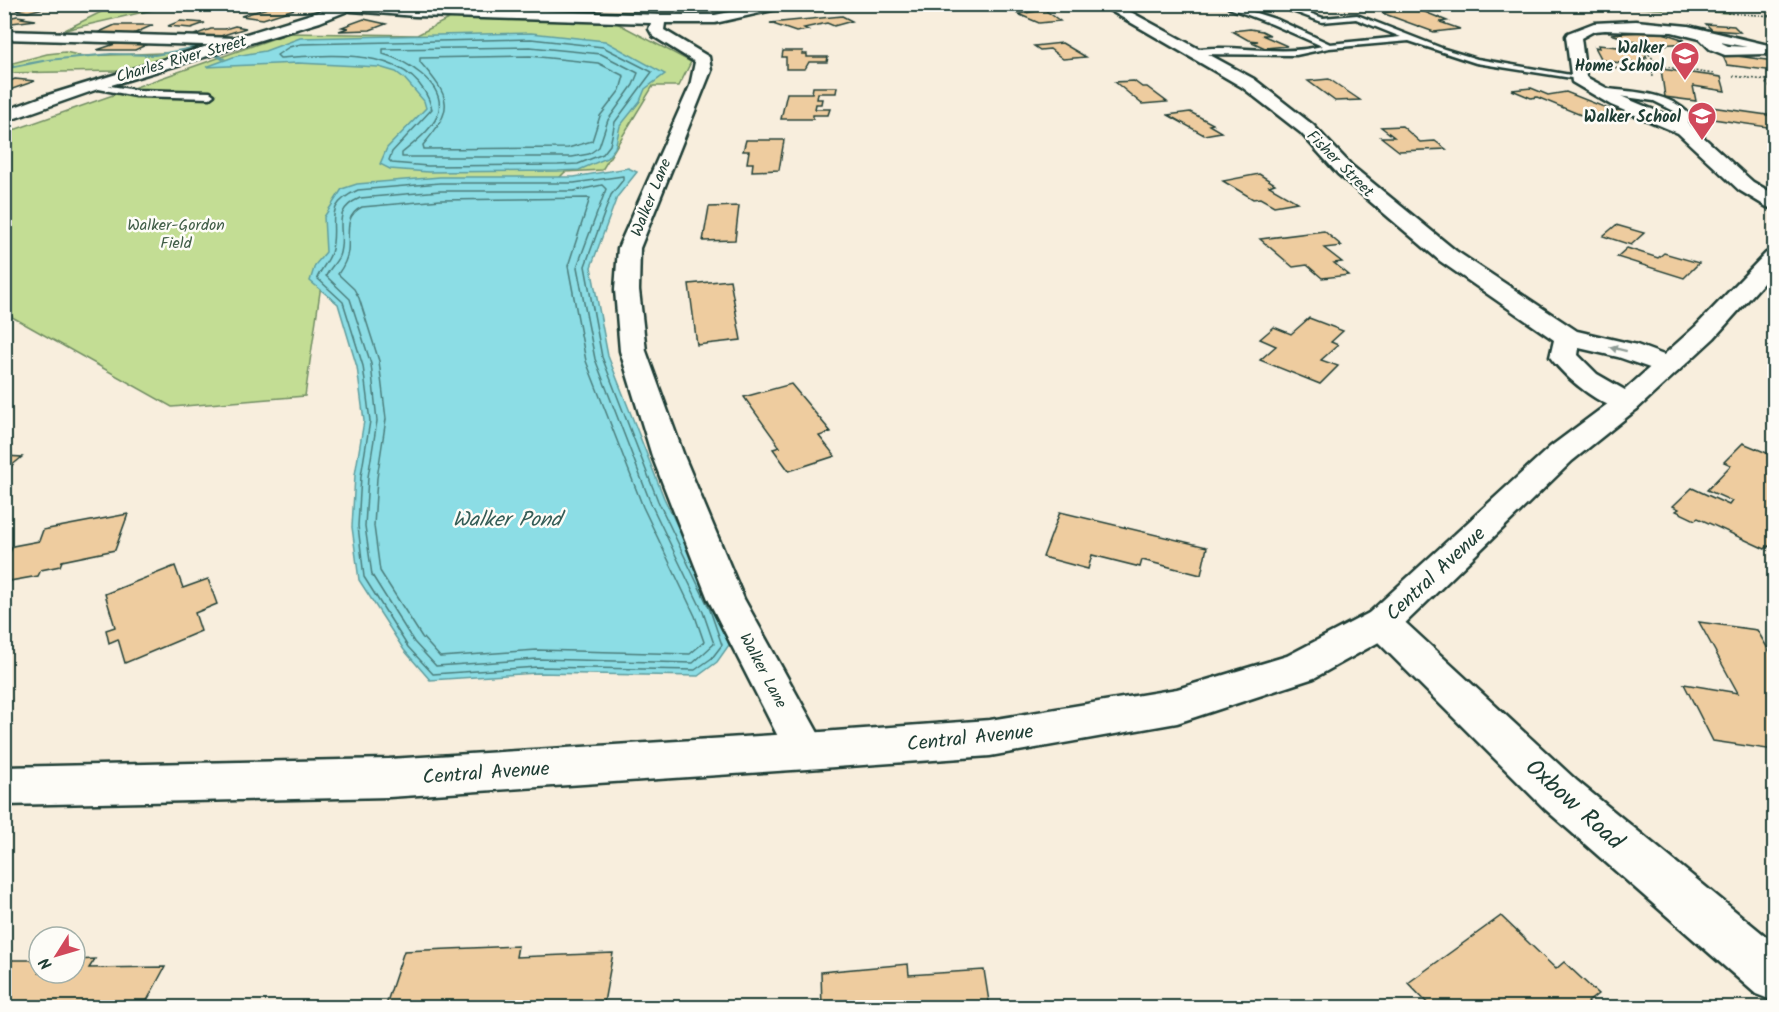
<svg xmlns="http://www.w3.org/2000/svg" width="1779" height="1012" font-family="Kalam,sans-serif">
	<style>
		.green { fill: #c3dd94; stroke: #718d64; stroke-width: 1.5 }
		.water { fill: #8cdde5; stroke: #609d9e; stroke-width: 1.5 }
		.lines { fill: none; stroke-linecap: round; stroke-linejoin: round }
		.shore { stroke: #4b7d7b; stroke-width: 1.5 }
		.stream { fill: #609d9e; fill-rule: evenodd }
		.building { fill: #eecc9f; stroke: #1f3d34; stroke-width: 1.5 }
		.lane-casing { stroke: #1f3d34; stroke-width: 5 }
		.street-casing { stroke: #1f3d34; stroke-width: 5 }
		.secondary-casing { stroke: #1f3d34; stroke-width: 5 }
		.path-far1 { stroke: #1f3d34; stroke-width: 1.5; stroke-dasharray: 2 2; stroke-linecap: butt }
		.path { stroke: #1f3d34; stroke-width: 2; stroke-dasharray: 2 2; stroke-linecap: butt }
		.lane { fill: #fdfcf7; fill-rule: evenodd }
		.street { fill: #fdfcf7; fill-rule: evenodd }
		.secondary { fill: #fdfcf7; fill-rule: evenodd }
		.oneway { fill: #8e9c96 }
		.labels { text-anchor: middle; stroke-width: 5; stroke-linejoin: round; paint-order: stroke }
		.far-poi-label { font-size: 16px; font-weight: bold; fill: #1f3d34; stroke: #fdfcf7; text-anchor: end }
		.far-street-label { font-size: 16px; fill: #1f3d34; stroke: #fdfcf7 }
		.far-park-label { font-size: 16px; fill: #405d47; stroke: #fdfcf7 }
		.street-label { font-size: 20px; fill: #1f3d34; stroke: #fdfcf7 }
		.water-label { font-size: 21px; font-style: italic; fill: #355d57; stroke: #fdfcf7 }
		.near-street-label { font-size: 24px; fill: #1f3d34; stroke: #fdfcf7 }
	</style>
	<rect width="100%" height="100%" fill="#f8eedd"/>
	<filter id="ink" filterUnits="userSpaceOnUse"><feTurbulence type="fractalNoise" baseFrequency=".0167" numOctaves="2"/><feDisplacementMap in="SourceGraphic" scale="12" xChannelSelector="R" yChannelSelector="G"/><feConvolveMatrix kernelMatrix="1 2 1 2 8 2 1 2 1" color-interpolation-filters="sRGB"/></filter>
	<g filter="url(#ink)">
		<g class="green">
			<path d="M1774,4v7l-50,-2 6,4 -141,-8z"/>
			<path d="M115,5v-1l59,1 -109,25z"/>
			<path d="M452,17l163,5 76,40 -12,24h-26l-51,84 -37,2 -124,126 -119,-20 -17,118 -133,11 -167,-94v-180l284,-100 128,2z"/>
			<path d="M65,52l18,4 104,-4 -69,19 -113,2v-8l42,-11z"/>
		</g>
		<g class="water">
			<path d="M531,33l74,8 60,33 -20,15 -5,12 -20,25 -5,22 -8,10 -28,12 -21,1 -130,1 -38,-3 -10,-5 7,-16 39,-40 -2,-7 -20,-23 -8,-6 -17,-5 -81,-4 -92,4 30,-11 29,-5 35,-13z"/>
			<path d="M628,168l9,4 -20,25 -26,70 17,89 56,142 52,109 13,38 -12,17 -19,14 -161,-3 -107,7 -26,-30 -45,-70 -7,-53 3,-52 9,-54 -7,-54 -19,-63 -28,-23 5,-16 11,-13 -2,-35 18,-28 15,-5 83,-7h134z"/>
		</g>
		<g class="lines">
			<g class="shore">
				<path d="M531,39l72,8 49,25 -37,50 -5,23 -7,9 -25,10 -20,1 -130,1 -36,-3 -3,-3 3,-8 40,-43c-17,-64 -101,-54 -152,-51l-3,-3 12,-8 12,-3z"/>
				<path d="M530,47l71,7 37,19 -5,12 -25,35 -9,27 -10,7 -17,3h-170v-4c12,-10 34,-26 37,-43 5,-28 -35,-50 -56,-56v-5z"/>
				<path d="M530,56l68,7 26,13 -4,14 -20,26 -8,25 -24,7 -144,1 -1,-4c32,-37 28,-47 -3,-83v-4z"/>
				<path d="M623,176v4l-12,15 -26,71 17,91 56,144 52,109 12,35 -10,13 -17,12 -158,-3 -104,7 -25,-27 -44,-70 -6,-51 3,-50 9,-55 -7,-55 -20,-64 -26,-24c4,-9 11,-16 14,-25 9,-30 -11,-46 27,-63l82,-7h134z"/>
				<path d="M602,185l4,4 -29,78 18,92 56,145 52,108 11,32 -21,19 -156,-4 -101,7 -22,-24 -42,-67 -7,-49 3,-49 9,-56 -6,-57 -21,-65 -24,-23c3,-7 10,-13 13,-20 9,-25 -11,-44 21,-58l80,-7h134z"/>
				<path d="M590,198l-22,68 18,95 57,146 52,109 9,26 -14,12 -153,-4 -97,7 -18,-20 -42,-66 -6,-45 3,-48 9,-59 -7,-58 -20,-63 -5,-9 -16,-15c5,-7 9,-14 10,-23 2,-17 -5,-35 14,-44l79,-7z"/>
			</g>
			<g class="stream">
				<path d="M197,46l2,2 -44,8 -44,-1 -63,6 -44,9v-3l44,-8 63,-6 44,1z"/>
				<path d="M211,52h4l11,7 -4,1 -11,-6z"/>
			</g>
		</g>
		<g class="building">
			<path d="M289,4l15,2 -41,13 -22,-3 36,-11z"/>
			<path d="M34,5l14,2 -20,5 -12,-2z"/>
			<path d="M1408,9l12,1 27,11 -7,1 20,7 -26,3 -52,-19z"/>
			<path d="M1045,10l15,11 -21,2 -21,-9z"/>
			<path d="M17,16l7,1 -2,1 14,2 -32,4v-5z"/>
			<path d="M842,16l10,5 -18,5 -7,-3 -23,5 4,2 -12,2 -26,-9z"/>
			<path d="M364,19l22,5 -16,6 -31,1 9,-3 -6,-1z"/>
			<path d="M180,21l25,2 -14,5 -23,-2z"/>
			<path d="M1706,24l28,2 6,6 -28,-2z"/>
			<path d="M115,25h38l-20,9 -36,-1z"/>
			<path d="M235,26l11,2 -32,10 -20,-3 17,-6h14z"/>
			<path d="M1250,29l12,2 8,4h-8l25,11 -22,2 -13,-6 6,-1 -10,-1 -16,-9z"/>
			<path d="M1641,32l22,1 22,7h-6l7,3 -38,3 -37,-12z"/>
			<path d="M136,42l-3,1h17l-15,7h-38l18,-6z"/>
			<path d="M1062,43l24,14 -23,2 -13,-10 -10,1 -6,-4z"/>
			<path d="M1598,45l40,4 7,4 2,5h-3l1,3h-4l1,3 -11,-2 1,3 -30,-5 -7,-13 4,1z"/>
			<path d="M783,51h20l-1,3h5v3h21l-1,5h-18l-4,7h-19v-12h-4z"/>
			<path d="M1722,54l52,7v10l-47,-6z"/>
			<path d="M1661,69l60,8 4,14 -32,-5 3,15 -31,-4z"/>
			<path d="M15,79l20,2 -31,11v-9z"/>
			<path d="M1329,79l31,21 -25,1 -27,-20z"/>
			<path d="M1134,81l8,6h5l20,15 -25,2 -27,-22z"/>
			<path d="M813,87h24l-1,6h-18l-1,6h5l-1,5h-5l-1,5h15l-2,6h-15v4h-32l6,-26h25z"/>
			<path d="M1531,88l17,7 18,-3 48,19 6,-1 10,4 -5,1 6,2 -33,5 -61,-25 -6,1 -19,-8z"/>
			<path d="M1704,106l70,10v12l-61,-9 -3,-9 -6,-1z"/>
			<path d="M1190,112l23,12 -4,1 12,7 -17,3 -36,-20z"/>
			<path d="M1402,126l18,16 15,-1 11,8 -47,2 -18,-14h13l-13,-10z"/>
			<path d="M746,140h38l-5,30 -27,1 1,-8h-6l2,-12h-6z"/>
			<path d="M1259,174l16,10 -6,2 28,16 -23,4 -14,-8 -7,1 -30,-18z"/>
			<path d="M739,206l-4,34 -32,1 6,-34z"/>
			<path d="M1616,225l28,8 -13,12 -28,-9z"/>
			<path d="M1324,231l18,15 -18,2 18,14 -8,1 15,12 -27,3 -15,-13 -14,2 -33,-28z"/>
			<path d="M1627,248l31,10 6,-5 35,10 -15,15 -67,-21z"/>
			<path d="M730,280l11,60 -44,5 -8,-61z"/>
			<path d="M1309,318l34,13 -12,11 7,3 -17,15 17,6 -18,18 -60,-24 16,-14 -16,-7 14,-12 17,7z"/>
			<path d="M791,384l40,48 -12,4 16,20 -46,15 -16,-22 7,-2 -36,-50z"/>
			<path d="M1743,443l31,13v93l-6,-3 -3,3 -67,-31 -3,2 -19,-9 3,-2 -6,-3 19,-18 37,17 3,-4 -25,-11 24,-25 -7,-3z"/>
			<path d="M4,456l18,1 -18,15z"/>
			<path d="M1060,512l147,35 -6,28 -59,-15 -2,7 -48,-12 -4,14 -45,-12z"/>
			<path d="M128,514l-13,36 -53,11 -2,5 -19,4 -3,6 -34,6v-18l9,-18 26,-5 4,-11z"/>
			<path d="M175,566l8,22 25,-9 9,25 -22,9 6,18 -76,32 -7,-24 -9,4 -3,-13 9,-3 -10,-33z"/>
			<path d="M1699,622l58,8 17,29v91l-61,-9 -29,-57 54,9z"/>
			<path d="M1501,916l55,53 8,-7 34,32 -10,8 5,6h-161l-24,-25z"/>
			<path d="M518,946l-2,11 97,-4 -10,55h-218l19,-57z"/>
			<path d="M95,959l-6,9 76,-1 -22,41h-139v-36l8,-12h27v13h36v-13z"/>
			<path d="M908,964l1,11 75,-5 6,38h-168l-1,-36z"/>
		</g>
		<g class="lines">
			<g class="lane-casing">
				<g id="lane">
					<path d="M1231,4h9l-3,3 41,13 52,24 71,-7 -45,-18 -34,3 -49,-18h11l39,14 34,-3 87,34 33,10 105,18 -4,2 -102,-16 -67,-22 -80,7 -33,7 -105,-1v-4c44,-7 88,7 131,-4l-50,-22 -43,-16z"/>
					<path d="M91,83l45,7 74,2 4,3 -4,3 -74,-2 -48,-9z"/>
					<path d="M1600,88c28,4 67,3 88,25l1,16 -8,2 -1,-17 -26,-13 -57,-8z"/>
				</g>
			</g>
			<g class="street-casing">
				<g id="street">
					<path d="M347,4l312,11h56l55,-11h30l-85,19h-50l-1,7 45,27 2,14 -71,177 -1,42 7,61 38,105 60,143 84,152 -6,13 -15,5 -15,-5 -84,-165 -56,-143 -32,-105 -5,-61 3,-42 72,-162 5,-24 -42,-26 -4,-7 2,-6 -236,-7 -63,-5 -5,-1z"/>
					<path d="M1099,4h17l138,75 59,46 39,41 104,85 121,80 60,14 40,15 4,6 -4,6 -10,2 -49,-17 -39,-9 -1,7 19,19 40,23 4,6 -4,6c-28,7 -71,-30 -87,-52l4,-17 -114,-79 -102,-87 -37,-41 -59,-46z"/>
					<path d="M1636,21l52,5 80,19 3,3 -5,6 -41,1 -15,-6 -10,-10 -28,-7 -67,-2 -11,1 -13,7 5,39 37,20 67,28 63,57 21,12v15l-7,-2 -28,-17 -61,-57 -67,-28 -39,-23 -6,-46 2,-3 26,-10zM1720,42l27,5 -19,-1z"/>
					<path d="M4,31l234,7 7,4 -7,4 -234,-7z"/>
					<path d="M1382,609l13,4 182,168 197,162v58l-18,-7 -211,-185 -176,-176 -6,-10 6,-10z"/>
				</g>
			</g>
			<g class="secondary-casing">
				<g id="secondary">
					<path d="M344,4h21l-45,18 -222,67 -94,33v-11l38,-14z"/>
					<path d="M1774,251v20l-60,67 -77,71 -65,52 -177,172 -81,45 -137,45 -187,33 -183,13 -418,28 -385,8v-38l385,-8 418,-26 183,-13 187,-31 110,-33 82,-43 181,-166 67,-50 79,-71 70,-73z"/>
				</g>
			</g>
			<g class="path-far1">
				<path d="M1727,13l47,3"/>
				<path d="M1646,51l8,9 -2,8"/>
				<path d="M1652,65l62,9"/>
				<path d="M1611,68h41l1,9"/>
				<path d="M1733,76l41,5"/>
				<path d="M1768,82l-3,1 9,6"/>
			</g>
			<path class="path" d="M1772,87l2,2"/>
			<use href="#lane" class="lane"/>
			<use href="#street" class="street"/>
			<use href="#secondary" class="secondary"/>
		</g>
		<defs><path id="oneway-solid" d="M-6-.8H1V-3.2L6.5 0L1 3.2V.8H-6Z" transform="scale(1.5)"/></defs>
		<use class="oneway" href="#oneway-solid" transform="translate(1618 349) rotate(-166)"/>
	</g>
	<defs>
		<g id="school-pin" transform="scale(1.5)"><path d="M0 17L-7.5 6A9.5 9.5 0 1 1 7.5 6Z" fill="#d1495b" stroke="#fdfcf7"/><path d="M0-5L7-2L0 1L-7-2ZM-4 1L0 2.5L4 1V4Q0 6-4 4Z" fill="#fff"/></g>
	</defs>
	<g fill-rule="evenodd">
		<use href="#school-pin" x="1685" y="56"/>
		<use href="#school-pin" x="1702" y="116"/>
	</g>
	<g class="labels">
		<g class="far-poi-label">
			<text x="1664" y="53">Walker<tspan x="1664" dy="18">Home School</tspan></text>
			<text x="1681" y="122">Walker School</text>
		</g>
		<g class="far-street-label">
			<text transform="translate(181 58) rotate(-16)" y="6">Charles River Street</text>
			<text transform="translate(1341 163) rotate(45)" y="6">Fisher Street</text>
			<text transform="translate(650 197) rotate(-68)" y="6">Walker Lane</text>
			<text transform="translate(764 670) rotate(62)" y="6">Walker Lane</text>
		</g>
		<g class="far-park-label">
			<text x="176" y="230">Walker-Gordon<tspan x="176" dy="18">Field</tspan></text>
		</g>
		<g class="street-label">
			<text transform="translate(1435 573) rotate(-43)" y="7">Central Avenue</text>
			<text transform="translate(970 737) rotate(-6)" y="7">Central Avenue</text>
			<text transform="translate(486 772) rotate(-4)" y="7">Central Avenue</text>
		</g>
		<g class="water-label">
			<text x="507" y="526">Walker Pond</text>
		</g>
		<g class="near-street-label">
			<text transform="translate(1575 804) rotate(42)" y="8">Oxbow Road</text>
		</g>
	</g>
	<rect width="1779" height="1012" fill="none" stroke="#fdfcf7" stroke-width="24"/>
	<rect x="12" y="12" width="1755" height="988" fill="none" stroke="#1f3d34" stroke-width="2" filter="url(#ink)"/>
	<g transform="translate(57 955) rotate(233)"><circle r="28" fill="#fdfcf7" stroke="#a4b0a9" stroke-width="1.5"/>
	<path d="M0-4.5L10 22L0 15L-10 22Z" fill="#d1495b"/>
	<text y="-9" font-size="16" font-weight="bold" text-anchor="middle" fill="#1f3d34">N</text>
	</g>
</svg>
